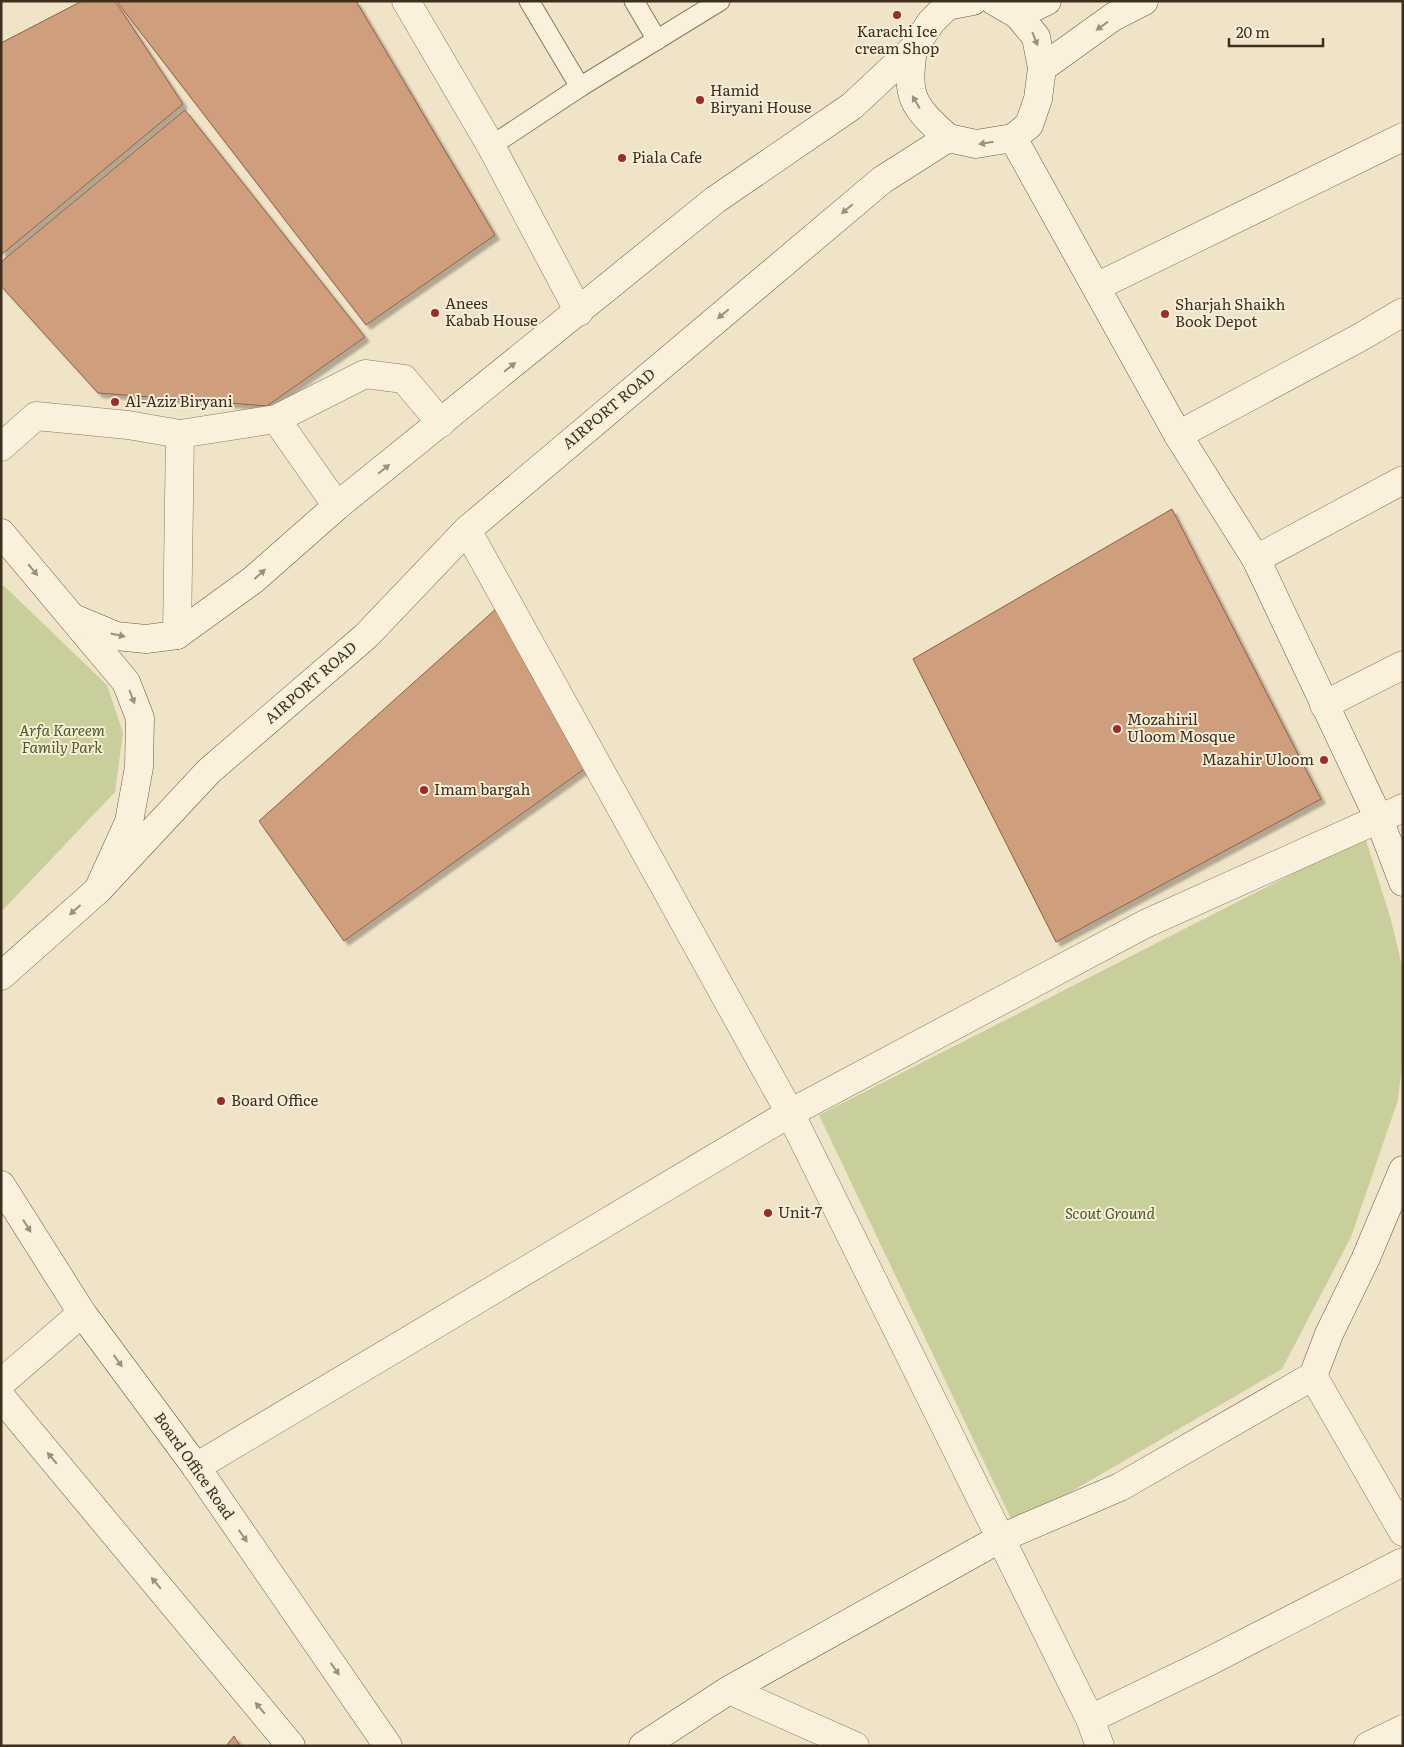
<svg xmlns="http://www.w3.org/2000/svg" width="1404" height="1747" font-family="Literata,serif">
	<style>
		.green { fill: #c9cf9b }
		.building { fill: #cf9f7d; stroke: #8d5f41; filter: url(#shadow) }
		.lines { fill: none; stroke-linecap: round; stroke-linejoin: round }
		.lane-casing { stroke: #8d765c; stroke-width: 21 }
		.street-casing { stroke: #8d765c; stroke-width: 29 }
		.secondary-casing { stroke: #6f573f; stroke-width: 29 }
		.lane { stroke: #faf1dc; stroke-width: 19 }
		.street { stroke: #faf1dc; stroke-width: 28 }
		.secondary { stroke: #faf1dc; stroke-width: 28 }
		.oneway { fill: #9c907e }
		.poi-dot { fill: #9e2a2b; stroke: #f7eed8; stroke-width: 2 }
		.labels { text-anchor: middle; stroke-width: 4; stroke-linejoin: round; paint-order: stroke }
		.poi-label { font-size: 15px; fill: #3d2e20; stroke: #f7eed8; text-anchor: start }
		.street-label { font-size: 15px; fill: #3d2e20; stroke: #f7eed8 }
		.park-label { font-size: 15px; font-style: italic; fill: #4d5a26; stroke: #f7eed8 }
	</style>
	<defs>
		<filter id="shadow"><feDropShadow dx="4.5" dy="4.5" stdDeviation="1" flood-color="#0004"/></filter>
	</defs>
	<rect width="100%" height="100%" fill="#f0e4c8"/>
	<g class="green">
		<path d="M1,583l106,102 16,48 -8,59 -114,120z"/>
		<path d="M1365,837l26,83 12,50v83l-5,47 -47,137 -69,132 -268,156 -195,-410z"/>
	</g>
	<g class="building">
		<path d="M82,1h33l68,103 -182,151v-212z"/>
		<path d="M121,1h235l139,234 -129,90 -248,-322z"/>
		<path d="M185,110l180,227 -98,69 -169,-13 -97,-107v-24z"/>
		<path d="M1172,509l149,290 -265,143 -143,-283z"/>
		<path d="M507,599l90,161 -253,181 -85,-120z"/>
		<path d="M234,1736l6,10h-14z"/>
	</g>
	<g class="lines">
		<g class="lane-casing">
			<g id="lane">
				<path d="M529,1l51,86 140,-86"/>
				<path d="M634,1l23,39"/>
				<path d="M491,146l89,-59"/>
			</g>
		</g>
		<g class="street-casing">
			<g id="street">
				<path d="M406,1l85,145 88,166"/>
				<path d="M1096,287l307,-150"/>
				<path d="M276,419l61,87"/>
				<path d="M1178,435l181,-97 44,-26"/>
				<path d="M1,447l35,-31 92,9 52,9 96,-15 89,-45 39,5 37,44"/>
				<path d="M467,530l323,583 300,606 10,27"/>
				<path d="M1256,559l147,-79"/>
				<path d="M177,635l3,-201"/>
				<path d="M1324,705l79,-40"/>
				<path d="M1313,1376l90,156"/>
				<path d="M1,1383l81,-70"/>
				<path d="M196,1467l594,-354 355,-189 258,-116"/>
				<path d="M729,1690l126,56"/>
				<path d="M1090,1719l112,-54 201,-103"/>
				<path d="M1368,1746l35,-17"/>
			</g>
		</g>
		<g class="secondary-casing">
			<g id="secondary">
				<path d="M994,1l24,14 29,-14"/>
				<path d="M1018,15l18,22 6,31"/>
				<path d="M913,49c-7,49 -1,56 35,89"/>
				<path d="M1013,138l165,297 78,124 123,260 24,63"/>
				<path d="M1,533l125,149 14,36 -1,49 -10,55 -31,68 -97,86"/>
				<path d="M73,618l43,18 30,3 31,-4 76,-55 84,-74 378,-306 137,-94 61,-57 18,-27 16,-16 26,-5"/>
				<path d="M98,890l111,-119 157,-135 101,-106 415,-350 66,-42 28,6 37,-6 16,-13 9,-26 4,-31 71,-51 31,-16"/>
				<path d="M1,1185l81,128 114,154 192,279"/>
				<path d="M1,1397l290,349"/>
				<path d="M643,1746l86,-56 272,-152 119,-51 193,-111 16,-42 36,-74 38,-90"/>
			</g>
		</g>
		<use href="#lane" class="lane"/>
		<use href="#street" class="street"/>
		<use href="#secondary" class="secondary"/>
	</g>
	<defs><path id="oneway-solid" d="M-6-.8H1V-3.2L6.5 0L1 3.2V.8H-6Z" transform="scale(1.25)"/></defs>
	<g class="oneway">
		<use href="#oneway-solid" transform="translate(1102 26) rotate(144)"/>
		<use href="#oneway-solid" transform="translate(1035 39) rotate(69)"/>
		<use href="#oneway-solid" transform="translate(916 102) rotate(-120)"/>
		<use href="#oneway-solid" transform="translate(986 143) rotate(171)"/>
		<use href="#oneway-solid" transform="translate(847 209) rotate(140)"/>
		<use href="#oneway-solid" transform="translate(723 314) rotate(140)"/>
		<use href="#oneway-solid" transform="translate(510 367) rotate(-39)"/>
		<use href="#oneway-solid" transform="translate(384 469) rotate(-39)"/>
		<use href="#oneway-solid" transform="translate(33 570) rotate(50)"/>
		<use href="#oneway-solid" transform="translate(260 574) rotate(-42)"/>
		<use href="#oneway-solid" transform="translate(118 635) rotate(12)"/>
		<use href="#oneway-solid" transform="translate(132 697) rotate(69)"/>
		<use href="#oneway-solid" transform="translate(75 910) rotate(138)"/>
		<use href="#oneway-solid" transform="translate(27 1226) rotate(58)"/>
		<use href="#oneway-solid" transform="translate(118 1361) rotate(54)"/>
		<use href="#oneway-solid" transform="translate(52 1458) rotate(-130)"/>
		<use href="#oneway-solid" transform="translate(243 1536) rotate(55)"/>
		<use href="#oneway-solid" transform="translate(156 1583) rotate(-130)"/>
		<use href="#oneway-solid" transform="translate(335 1669) rotate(55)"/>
		<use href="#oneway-solid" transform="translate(260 1708) rotate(-130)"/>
	</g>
	<g class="poi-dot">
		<circle cx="897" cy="15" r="5"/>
		<circle cx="700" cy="100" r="5"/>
		<circle cx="622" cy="158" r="5"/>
		<circle cx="435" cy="313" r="5"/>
		<circle cx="1165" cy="314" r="5"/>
		<circle cx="115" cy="402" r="5"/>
		<circle cx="1117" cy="729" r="5"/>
		<circle cx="1324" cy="760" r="5"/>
		<circle cx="424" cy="790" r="5"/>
		<circle cx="221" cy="1101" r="5"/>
		<circle cx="768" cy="1213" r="5"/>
	</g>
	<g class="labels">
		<g class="poi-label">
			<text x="897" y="37" text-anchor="middle">Karachi Ice<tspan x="897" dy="17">cream Shop</tspan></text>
			<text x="710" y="96">Hamid<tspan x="710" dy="17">Biryani House</tspan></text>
			<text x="632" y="163">Piala Cafe</text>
			<text x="445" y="309">Anees<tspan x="445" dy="17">Kabab House</tspan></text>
			<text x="1175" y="310">Sharjah Shaikh<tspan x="1175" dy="17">Book Depot</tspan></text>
			<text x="125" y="407">Al-Aziz Biryani</text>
			<text x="1127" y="725">Mozahiril<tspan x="1127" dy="17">Uloom Mosque</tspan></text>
			<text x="1314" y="765" text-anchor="end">Mazahir Uloom</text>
			<text x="434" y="795">Imam bargah</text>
			<text x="231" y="1106">Board Office</text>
			<text x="778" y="1218">Unit-7</text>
		</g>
		<g class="street-label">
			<text transform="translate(609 409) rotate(-40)" y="5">AIRPORT ROAD</text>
			<text transform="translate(311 683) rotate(-41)" y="5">AIRPORT ROAD</text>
			<text transform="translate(194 1466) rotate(55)" y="5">Board Office Road</text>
		</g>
		<g class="park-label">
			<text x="62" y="736">Arfa Kareem<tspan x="62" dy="17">Family Park</tspan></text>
			<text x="1110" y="1219">Scout Ground</text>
		</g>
	</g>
	<rect width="1404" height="1747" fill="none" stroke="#3d2e20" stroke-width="5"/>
	<path d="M1229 38v8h94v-8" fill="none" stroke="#3d2e20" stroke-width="2.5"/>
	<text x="1236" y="38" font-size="15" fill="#3d2e20" stroke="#f7eed8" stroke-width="4" paint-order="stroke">20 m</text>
</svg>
